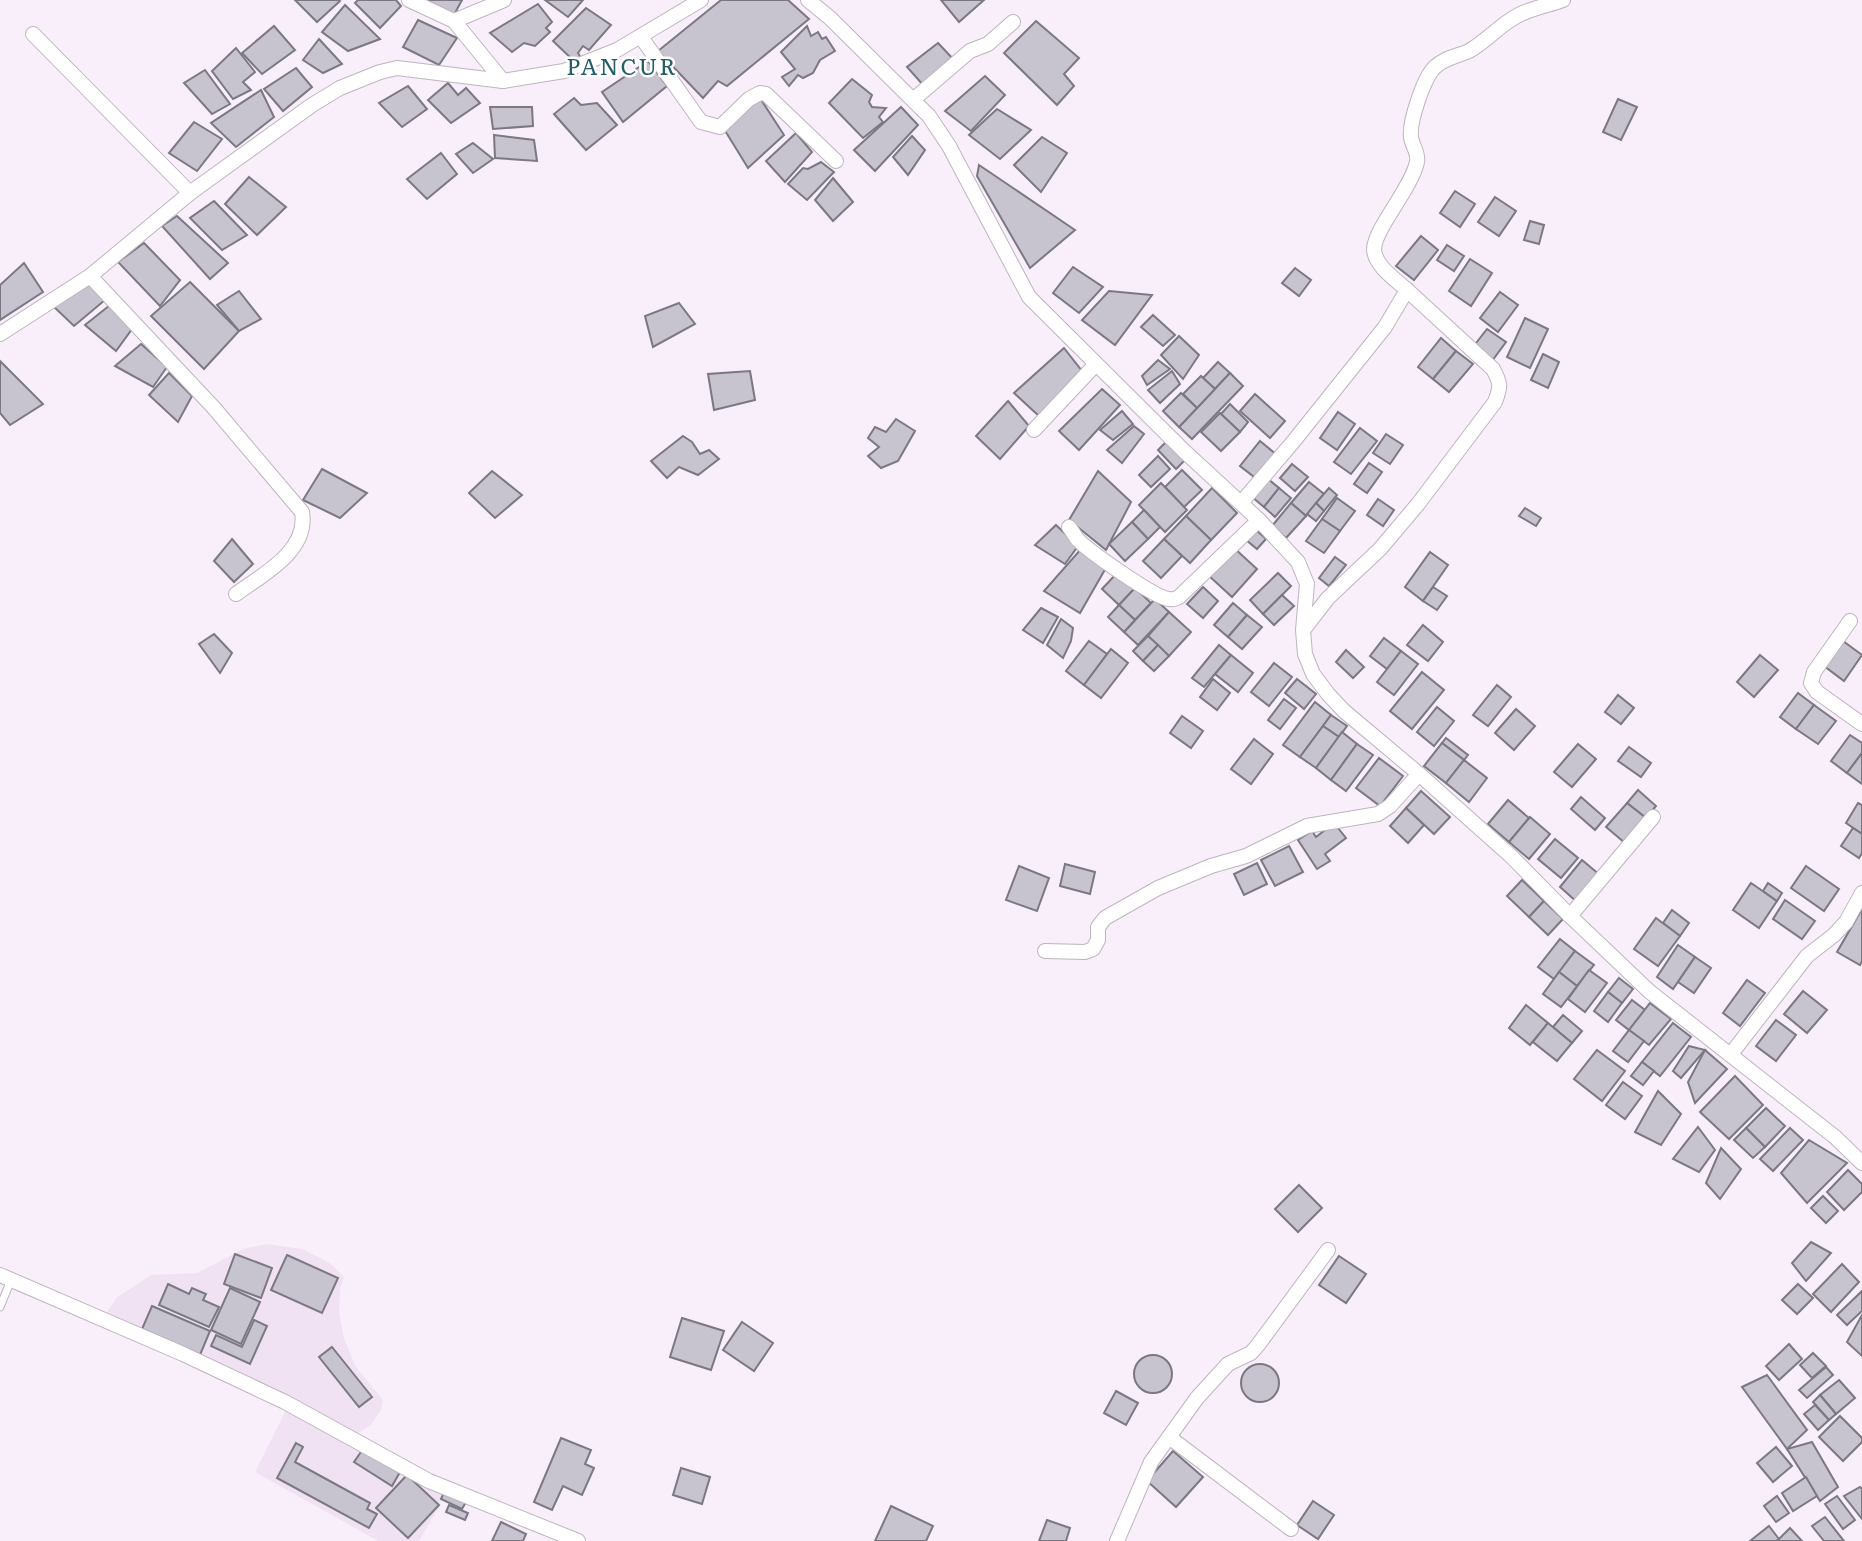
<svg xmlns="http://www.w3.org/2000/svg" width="1862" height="1541" font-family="Literata,serif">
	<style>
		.built { fill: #f0e2f2 }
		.building { fill: #c7c3cf; stroke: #7b7883; stroke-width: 2 }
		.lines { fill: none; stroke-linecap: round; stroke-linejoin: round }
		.lane-casing { stroke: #beb5bf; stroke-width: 9 }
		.street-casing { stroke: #beb5bf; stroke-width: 16 }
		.lane { stroke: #fff; stroke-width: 7 }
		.street { stroke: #fff; stroke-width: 14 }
		.labels { text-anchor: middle; stroke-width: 5; stroke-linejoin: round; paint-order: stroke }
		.quarter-label { font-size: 23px; letter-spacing: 2px; fill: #265e68; stroke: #fff }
	</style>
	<rect width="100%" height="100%" fill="#f9effa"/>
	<g class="built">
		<path d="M267,1244l36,5 28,15 13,13 -4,12 -1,23 5,27 12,28 27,33 -2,10 -10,15 -13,8 -252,-119 10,-16 35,-23 46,-2 46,-24z"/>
		<path d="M286,1410l156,83 -2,12 -21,36h-41l-123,-69z"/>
	</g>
	<g class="building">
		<path d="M295,0h44l1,1 -23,21z"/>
		<path d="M358,0h38l5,6 -21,22 -25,-25z"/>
		<path d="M422,0h40l-8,15z"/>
		<path d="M545,0h38l-15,17z"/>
		<path d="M721,0h67l21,19 -82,67 -9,-5 -15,17 -45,-47z"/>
		<path d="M941,0h43l-25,22z"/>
		<path d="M538,4l14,18 -6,6 4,4 -15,14 -11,-3 -12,9 -22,-19z"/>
		<path d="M345,5l35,34 -32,12 -26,-19z"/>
		<path d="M586,8l25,17 -22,25 -6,-4 -5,7 3,5 -7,3 -21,-20z"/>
		<path d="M418,20l39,18 -18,27 -36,-18z"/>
		<path d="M1036,21l43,37 -15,16 10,12 -17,19 -53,-52z"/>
		<path d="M274,26l21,24 -33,24 -20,-21z"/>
		<path d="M807,26l4,10 7,-4 4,7 4,-2 9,14 -15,9 -7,13 -10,5 -5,-3 -9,11 -7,-9 13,-8 -14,-17z"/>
		<path d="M319,39l23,25 -19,9 -20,-13z"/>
		<path d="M938,43l16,17 -30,26 -17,-19z"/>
		<path d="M236,48l19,24 -12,10 8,8 -18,9 -21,-28z"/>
		<path d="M648,61l19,25 -44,36 -21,-30z"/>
		<path d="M296,68l16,19 -29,24 -19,-22z"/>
		<path d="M205,70l25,34 -18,10 -28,-31z"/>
		<path d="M985,76l20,19 -34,36 -26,-20z"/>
		<path d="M852,79l20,16 -3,7 3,5 14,1 -7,9 4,5 -20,16 -34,-35z"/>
		<path d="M448,83l10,12 8,-7 14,15 -29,20 -23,-23z"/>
		<path d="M408,86l19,23 -25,18 -23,-24z"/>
		<path d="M261,90l13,27 -38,30 -25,-24z"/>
		<path d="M574,98l7,7 16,-2 20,22 -31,25 -32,-36z"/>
		<path d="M760,98l24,37 -36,33 -24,-39z"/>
		<path d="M1618,99l19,8 -16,33 -18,-8z"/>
		<path d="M490,107h42l1,19 -40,3z"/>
		<path d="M901,107l17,18 -43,46 -21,-21z"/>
		<path d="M997,109l34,21 -31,29 -31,-24z"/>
		<path d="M194,122l28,17 -25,32 -28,-18z"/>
		<path d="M796,133l16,19 -27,30 -19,-21z"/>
		<path d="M494,135l40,5 3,21 -42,-3z"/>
		<path d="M912,136l13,14 -17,25 -15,-18z"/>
		<path d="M1042,137l25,16 -26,39 -27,-27z"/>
		<path d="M473,143l20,16 -20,14 -17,-19z"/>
		<path d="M441,153l16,21 -30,25 -20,-20z"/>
		<path d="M821,162l13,10 -27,28 -19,-16 15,-16 5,1z"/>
		<path d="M979,165l96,65 -45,38 -53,-92z"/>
		<path d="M249,177l37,30 -29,28 -32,-31z"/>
		<path d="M833,178l20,24 -20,19 -18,-21z"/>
		<path d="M1455,191l20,13 -15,23 -20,-14z"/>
		<path d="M1495,197l21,14 -17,25 -21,-14z"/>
		<path d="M214,201l33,34 -25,15 -32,-32z"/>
		<path d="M177,216l51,47 -18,16 -48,-53z"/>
		<path d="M1530,221l14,4 -5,19 -15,-4z"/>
		<path d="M1421,236l17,14 -24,30 -18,-14z"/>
		<path d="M144,243l36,37 -20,26 -42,-44z"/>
		<path d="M1447,245l17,11 -10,15 -17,-11z"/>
		<path d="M1470,259l22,14 -21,33 -22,-15z"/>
		<path d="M24,263l19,29 -43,28v-35z"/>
		<path d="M1073,267l30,20 -24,26 -26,-20z"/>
		<path d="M1295,268l16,12 -12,16 -17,-13z"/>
		<path d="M190,282l49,49 -35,38 -53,-53z"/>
		<path d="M89,283l16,17 -31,26 -21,-20z"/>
		<path d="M239,291l22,28 -22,12 -22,-26z"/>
		<path d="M1109,291l43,4 -37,50 -33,-25z"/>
		<path d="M1500,292l18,13 -20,27 -18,-14z"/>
		<path d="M679,303l16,21 -42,23 -8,-31z"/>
		<path d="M110,305l22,24 -16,22 -31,-26z"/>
		<path d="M1153,315l22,20 -12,11 -22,-19z"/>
		<path d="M1525,318l23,11 -18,39 -23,-11z"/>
		<path d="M1487,329l19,13 -14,19 -19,-14z"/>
		<path d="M1179,336l20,19 -16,24 -22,-24z"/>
		<path d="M1441,338l15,13 -23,28 -15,-12z"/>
		<path d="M141,344l26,23 -14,20 -38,-21z"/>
		<path d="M1064,348l18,23 -43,45 -25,-23z"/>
		<path d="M1456,351l17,13 -24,28 -16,-13z"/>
		<path d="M1543,354l16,8 -11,26 -17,-8z"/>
		<path d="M1158,360l12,9 -23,16 -5,-9z"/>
		<path d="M0,361l43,43 -33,21 -10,-12z"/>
		<path d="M1218,362l12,11 -15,16 -12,-11z"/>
		<path d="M750,371l5,29 -41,10 -6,-36z"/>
		<path d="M1172,371l8,13 -20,19 -12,-13z"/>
		<path d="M169,373l23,23 -14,26 -29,-27z"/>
		<path d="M1230,373l13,13 -51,53 -13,-12z"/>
		<path d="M1201,376l14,13 -18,19 -14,-14z"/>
		<path d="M1102,389l18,16 -41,45 -20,-19z"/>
		<path d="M1181,393l16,15 -18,19 -16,-16z"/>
		<path d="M1255,394l30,27 -15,17 -30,-27z"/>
		<path d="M1008,401l21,25 -29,33 -24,-23z"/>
		<path d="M1230,404l18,18 -8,10 -19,-18z"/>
		<path d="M1122,411l11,13 -20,16 -13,-10z"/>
		<path d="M1338,412l17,12 -18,26 -17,-12z"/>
		<path d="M1220,413l20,19 -19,19 -20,-19z"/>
		<path d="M896,419l19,12 -17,30 -17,7 -13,-12 11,-9 -11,-9 7,-11 11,5z"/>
		<path d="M1134,426l10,8 -22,29 -15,-13z"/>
		<path d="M1360,428l17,13 -26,33 -17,-12z"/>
		<path d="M1386,434l17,11 -13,19 -17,-11z"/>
		<path d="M683,436l9,6 8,12 9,-4 10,9 -21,16 -19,-8 -12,11 -16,-17z"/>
		<path d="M1168,440l19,18 -11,11 -18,-19z"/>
		<path d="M1260,441l17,14 -19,25 -18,-14z"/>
		<path d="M1158,456l12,13 -19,18 -12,-12z"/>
		<path d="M1369,463l13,9 -15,21 -13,-9z"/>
		<path d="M1292,464l16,13 -13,14 -15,-13z"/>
		<path d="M322,469l45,24 -27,25 -37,-18z"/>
		<path d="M1182,470l20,20 -18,17 -19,-20z"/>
		<path d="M492,471l30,24 -27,23 -26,-25z"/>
		<path d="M1098,471l33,31 -25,48 -37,-30z"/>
		<path d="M1268,479l11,9 -15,19 -12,-10z"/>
		<path d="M1309,482l15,12 -18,22 -15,-13z"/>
		<path d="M1161,483l26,27 -22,22 -26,-27z"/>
		<path d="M1212,488l25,25 -26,27 -25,-24z"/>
		<path d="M1279,488l12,10 -16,19 -11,-10z"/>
		<path d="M1329,488l8,7 -13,16 -8,-8z"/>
		<path d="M1337,498l18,13 -15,20 -18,-12z"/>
		<path d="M1378,499l16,11 -11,16 -16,-11z"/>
		<path d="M1291,503l15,13 -20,22 -14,-12z"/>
		<path d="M1316,503l8,8 -8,10 -9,-7z"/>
		<path d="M1525,508l16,10 -5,8 -17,-10z"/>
		<path d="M1144,510l16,17 -12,12 -16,-17z"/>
		<path d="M1186,516l25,24 -21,23 -26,-24z"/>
		<path d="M1322,519l18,12 -16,22 -18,-12z"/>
		<path d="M1132,522l16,17 -23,22 -16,-17z"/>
		<path d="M1056,525l22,21 -13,18 -30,-19z"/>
		<path d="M1254,528l12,11 -9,10 -12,-10z"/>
		<path d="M232,539l21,25 -19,18 -20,-21z"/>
		<path d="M1164,539l18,17 -21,22 -18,-17z"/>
		<path d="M1233,547l24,22 -25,28 -24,-22z"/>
		<path d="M1081,549l26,17 -27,47 -36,-22z"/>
		<path d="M1430,552l18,13 -25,36 -18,-14z"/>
		<path d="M1335,557l11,8 -17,21 -10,-8z"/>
		<path d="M1118,572l17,16 -16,17 -17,-16z"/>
		<path d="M1278,573l13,13 -28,28 -13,-14z"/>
		<path d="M1203,587l15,14 -15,17 -16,-14z"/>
		<path d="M1433,587l14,9 -10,14 -14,-9z"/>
		<path d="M1135,588l16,15 -16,17 -16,-15z"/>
		<path d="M1282,595l12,11 -20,19 -11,-11z"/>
		<path d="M1155,599l14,13 -31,33 -14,-13z"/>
		<path d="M1233,603l14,12 -19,22 -14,-12z"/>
		<path d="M1119,605l16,15 -11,12 -16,-15z"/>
		<path d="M1041,608l17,9 -15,26 -20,-13z"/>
		<path d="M1169,612l22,20 -22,24 -21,-20z"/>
		<path d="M1247,615l15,12 -20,22 -14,-12z"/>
		<path d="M1061,619l12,9 -2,13 -8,17 -16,-13z"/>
		<path d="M1423,625l20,17 -15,19 -21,-16z"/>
		<path d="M214,634l18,19 -12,20 -21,-29z"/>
		<path d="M1148,636l10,9 -15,16 -10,-10z"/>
		<path d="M1384,638l17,13 -14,18 -17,-13z"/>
		<path d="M1089,641l18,13 -23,31 -18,-14z"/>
		<path d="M1843,641l19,14 -18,26 -20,-15z"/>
		<path d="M1158,645l11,11 -15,15 -11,-10z"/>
		<path d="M1219,645l12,10 -27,32 -12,-9z"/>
		<path d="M1111,649l17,14 -27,35 -17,-13z"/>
		<path d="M1346,650l18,17 -11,11 -17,-16z"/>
		<path d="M1401,651l17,13 -24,31 -17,-13z"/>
		<path d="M1231,655l22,18 -15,19 -23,-18z"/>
		<path d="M1760,655l18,15 -24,27 -17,-15z"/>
		<path d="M1274,663l18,14 -23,29 -18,-14z"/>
		<path d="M1422,672l22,18 -32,39 -22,-18z"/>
		<path d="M1213,679l17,14 -13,17 -17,-13z"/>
		<path d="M1297,679l19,15 -12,15 -19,-16z"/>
		<path d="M1497,685l14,12 -23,29 -15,-11z"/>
		<path d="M1798,693l16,12 -18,24 -16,-12z"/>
		<path d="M1618,695l16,13 -13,16 -16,-12z"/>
		<path d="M1284,699l12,9 -16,21 -12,-9z"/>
		<path d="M1315,702l16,13 -31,42 -17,-12z"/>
		<path d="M1814,705l22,16 -18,23 -22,-15z"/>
		<path d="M1437,707l17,14 -20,25 -17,-14z"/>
		<path d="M1516,709l19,17 -21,24 -19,-17z"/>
		<path d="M1331,715l16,11 -8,11 -16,-11z"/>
		<path d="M1182,716l21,15 -12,17 -21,-15z"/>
		<path d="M1323,726l16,11 -23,31 -16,-11z"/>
		<path d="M1342,732l15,12 -26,36 -15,-12z"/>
		<path d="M1850,735l12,8v10l-15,20 -16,-12z"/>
		<path d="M1446,738l22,17 -4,5 -22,-17z"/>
		<path d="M1254,739l19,15 -22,30 -20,-15z"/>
		<path d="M1442,743l22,17 -18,23 -22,-17z"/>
		<path d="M1357,744l16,11 -27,36 -15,-11z"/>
		<path d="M1578,744l18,15 -24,28 -18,-15z"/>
		<path d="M1629,747l22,16 -10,14 -23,-16z"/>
		<path d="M1862,753v31l-15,-11z"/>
		<path d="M1379,758l24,18 -23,30 -24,-18z"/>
		<path d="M1464,760l23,18 -18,24 -23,-19z"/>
		<path d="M1638,790l18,16 -10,12 -19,-15z"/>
		<path d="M1421,791l29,26 -16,17 -28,-26z"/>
		<path d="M1581,797l24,21 -10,12 -24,-21z"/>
		<path d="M1508,800l21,18 -20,24 -21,-18z"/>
		<path d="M1627,803l19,15 -21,25 -19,-16z"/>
		<path d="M1858,803l4,2v29l-16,-11z"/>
		<path d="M1406,808l18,17 -16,18 -18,-17z"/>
		<path d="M1530,817l20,17 -21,25 -20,-17z"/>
		<path d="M1334,823l12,15 -21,16 5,7 -13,8 -19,-29 14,-9 4,6z"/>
		<path d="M1853,828l9,6v19l-3,5 -18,-12z"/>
		<path d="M1555,839l23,19 -17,20 -23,-19z"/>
		<path d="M1289,846l14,26 -28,14 -14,-26z"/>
		<path d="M1582,860l18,15 -23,27 -17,-15z"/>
		<path d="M1257,863l10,21 -23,11 -10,-21z"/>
		<path d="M1065,864l30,8 -5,22 -30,-8z"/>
		<path d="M1019,866l30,12 -12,33 -31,-11z"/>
		<path d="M1806,866l33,23 -15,22 -33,-23z"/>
		<path d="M1522,880l22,21 -15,16 -22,-21z"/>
		<path d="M1751,883l26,18 -18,27 -26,-18z"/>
		<path d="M1768,883l14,10 -5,8 -14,-10z"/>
		<path d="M1785,900l30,21 -13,18 -29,-20z"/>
		<path d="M1544,901l19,18 -15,16 -19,-18z"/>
		<path d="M1862,909v52l-2,4 -23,-13z"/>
		<path d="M1672,910l17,13 -9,13 -17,-13z"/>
		<path d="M1656,918l24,18 -22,30 -24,-17z"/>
		<path d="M1560,939l15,12 -21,28 -16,-12z"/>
		<path d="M1678,945l17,12 -22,32 -16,-12z"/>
		<path d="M1575,951l19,14 -17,21 -18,-14z"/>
		<path d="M1695,957l16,11 -17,25 -16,-11z"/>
		<path d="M1589,970l18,13 -22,29 -17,-13z"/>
		<path d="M1559,972l18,14 -16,21 -18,-13z"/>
		<path d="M1619,978l14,11 -11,14 -14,-11z"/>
		<path d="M1747,980l18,13 -25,33 -17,-13z"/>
		<path d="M1803,991l24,19 -20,23 -23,-19z"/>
		<path d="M1608,992l14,11 -14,19 -14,-11z"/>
		<path d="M1632,1000l13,10 -16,20 -13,-10z"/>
		<path d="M1650,1003l21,16 -22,26 -20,-15z"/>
		<path d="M1526,1005l22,18 -18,22 -21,-17z"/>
		<path d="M1563,1015l19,16 -10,12 -19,-16z"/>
		<path d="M1776,1020l20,15 -20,26 -20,-15z"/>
		<path d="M1548,1023l24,20 -15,18 -24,-19z"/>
		<path d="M1673,1023l18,14 -31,39 -18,-14z"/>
		<path d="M1629,1030l15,11 -16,21 -15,-11z"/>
		<path d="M1689,1046l16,4 -24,28 -8,-7z"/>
		<path d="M1597,1050l28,21 -23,30 -28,-22z"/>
		<path d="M1705,1050l22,19 -32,34 -7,-21z"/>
		<path d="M1642,1062l12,9 -11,14 -12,-9z"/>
		<path d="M1735,1076l28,29 -34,34 -29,-27z"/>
		<path d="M1623,1082l19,14 -17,23 -19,-14z"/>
		<path d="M1658,1091l23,23 -20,31 -26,-13z"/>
		<path d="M1766,1108l19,18 -20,21 -19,-19z"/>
		<path d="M1698,1127l17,23 -16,22 -26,-13z"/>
		<path d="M1746,1128l19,19 -12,11 -19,-18z"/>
		<path d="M1790,1128l13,12 -30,31 -13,-12z"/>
		<path d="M1809,1140l38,23 -40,40 -26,-30z"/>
		<path d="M1721,1148l20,21 -21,30 -14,-16z"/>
		<path d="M1848,1170l14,14v8l-18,18 -17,-18z"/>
		<path d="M1299,1185l23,23 -24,24 -23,-23z"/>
		<path d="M1823,1196l15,15 -12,12 -15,-15z"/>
		<path d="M1811,1242l20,11 -25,28 -14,-18z"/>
		<path d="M235,1254l37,14 -11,30 -37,-14z"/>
		<path d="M287,1255l51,23 -16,35 -51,-23z"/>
		<path d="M1339,1256l27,18 -20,29 -27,-18z"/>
		<path d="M1842,1264l17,18 -28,30 -18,-18z"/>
		<path d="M168,1284l21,10 3,-6 14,6 -3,6 16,7 -10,20 -50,-22z"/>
		<path d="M1798,1284l15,14 -16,16 -15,-14z"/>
		<path d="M230,1288l30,14 -19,42 -30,-14z"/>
		<path d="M1862,1291v20l-15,14 -10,-10z"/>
		<path d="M152,1306l58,25 -10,24 -58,-26z"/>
		<path d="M1862,1315v41l-15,-14z"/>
		<path d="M682,1318l42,13 -13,39 -41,-13z"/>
		<path d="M254,1320l13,6 -17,38 -39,-18 5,-11 26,12z"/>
		<path d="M742,1322l31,21 -19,28 -31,-21z"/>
		<path d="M1789,1344l13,15 -23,21 -13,-14z"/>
		<path d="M332,1347l40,50 -13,10 -40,-50z"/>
		<path d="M1813,1353l13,13 -14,12 -12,-13z"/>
		<circle cx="1153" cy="1374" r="19"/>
		<circle cx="1260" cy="1383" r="19"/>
		<path d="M1826,1367l7,8 -26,23 -8,-8z"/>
		<path d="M1767,1375l40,55 -20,19 -45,-62z"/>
		<path d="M1839,1380l16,18 -19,16 -16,-19z"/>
		<path d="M1116,1391l22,12 -12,22 -22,-12z"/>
		<path d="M1820,1395l16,19 -7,6 -16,-18z"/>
		<path d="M1815,1405l14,15 -11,10 -14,-16z"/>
		<path d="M1840,1416l22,22v4l-19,19 -24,-24z"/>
		<path d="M561,1438l30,12 -6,14 9,4 -12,27 -19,-9 -11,24 -18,-8z"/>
		<path d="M1812,1442l26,45 -18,14 -33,-52z"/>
		<path d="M296,1443l7,4 -8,15 75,41 -3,6 10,5 -8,14 -92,-50z"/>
		<path d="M1776,1447l16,19 -19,16 -16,-19z"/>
		<path d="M363,1449l37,23 -8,14 -38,-24z"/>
		<path d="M1173,1451l30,26 -27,30 -29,-26z"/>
		<path d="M681,1468l29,9 -8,27 -29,-9z"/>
		<path d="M407,1475l32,30 -31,33 -32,-30z"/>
		<path d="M1806,1477l11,19 -24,15 -11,-18z"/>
		<path d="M1860,1487l2,2v30l-18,-23z"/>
		<path d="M444,1492l22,10 -4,7 -21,-10z"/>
		<path d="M1777,1496l12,17 -13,9 -12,-16z"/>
		<path d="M1837,1496l18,24 -12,9 -18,-25z"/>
		<path d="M1313,1501l21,14 -16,24 -21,-14z"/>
		<path d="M449,1505l19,8 -3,7 -19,-8z"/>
		<path d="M891,1506l42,20 -7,15h-51z"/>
		<path d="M1825,1517l19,24h-20l-12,-15z"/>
		<path d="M1047,1520l23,8 -4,13h-27z"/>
		<path d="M501,1522l25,12 -3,7h-31z"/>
		<path d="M1769,1526l10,13 -3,2h-26z"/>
		<path d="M1790,1528l12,13h-25z"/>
	</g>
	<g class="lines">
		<g class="lane-casing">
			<path id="lane" d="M0,1307l11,-27"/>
		</g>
		<g class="street-casing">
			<g id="street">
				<path d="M409,0l45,21 49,60"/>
				<path d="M808,0l22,18 99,98 20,30 80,151 155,154 75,69 39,42 9,22 -4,46 2,24 8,20 15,20 16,17 75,63 93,83 58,59 80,76 185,145 27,26"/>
				<path d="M454,21l50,-21"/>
				<path d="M33,34l157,159"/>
				<path d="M641,37l60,85 19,5 29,-28 11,-6 6,1 70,67"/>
				<path d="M914,99l56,-48 18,-7 25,-22"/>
				<path d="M90,276l124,132 88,104c7,39 -40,63 -66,82"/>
				<path d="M0,334l90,-58 100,-83 122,-88 28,-17 40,-16 17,-4 106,13 61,-10 53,-21 84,-50"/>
				<path d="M1034,430l62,-66"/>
				<path d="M1241,503l52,-61 92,-115 22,-37c-11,-10 -33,-25 -33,-41 1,-21 37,-60 43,-87 2,-9 -5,-16 -6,-25 -2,-15 13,-60 24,-70 9,-9 23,-11 34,-16 16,-9 28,-23 43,-32 14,-10 35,-13 51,-19"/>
				<path d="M1069,527c3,4 6,9 9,13 12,12 77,58 91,59 5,1 6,0 10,-2l80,-77"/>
				<path d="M1850,621l-36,51 -3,11 6,9 45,32"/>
				<path d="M1304,629l24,-31 52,-49 38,-45 77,-102c6,-16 6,-18 -2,-33l-86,-79"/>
				<path d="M1570,916l83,-99"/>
				<path d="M1045,951l40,1 8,-3 5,-9v-13l7,-9 53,-30 53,-22 35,-10 61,-30 71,-12 12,-8 29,-32"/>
				<path d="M1731,1054l76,-98 27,-21 12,-13 16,-29"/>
				<path d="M0,1275l183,79 102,48 144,79 149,60"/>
				<path d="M1169,1437l122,92"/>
				<path d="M1117,1541l34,-79 46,-64 31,-34 23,-11 7,-8 70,-95"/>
			</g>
		</g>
		<use href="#lane" class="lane"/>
		<use href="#street" class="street"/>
	</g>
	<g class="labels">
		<g class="quarter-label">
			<text x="622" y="75">PANCUR</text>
		</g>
	</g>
</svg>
